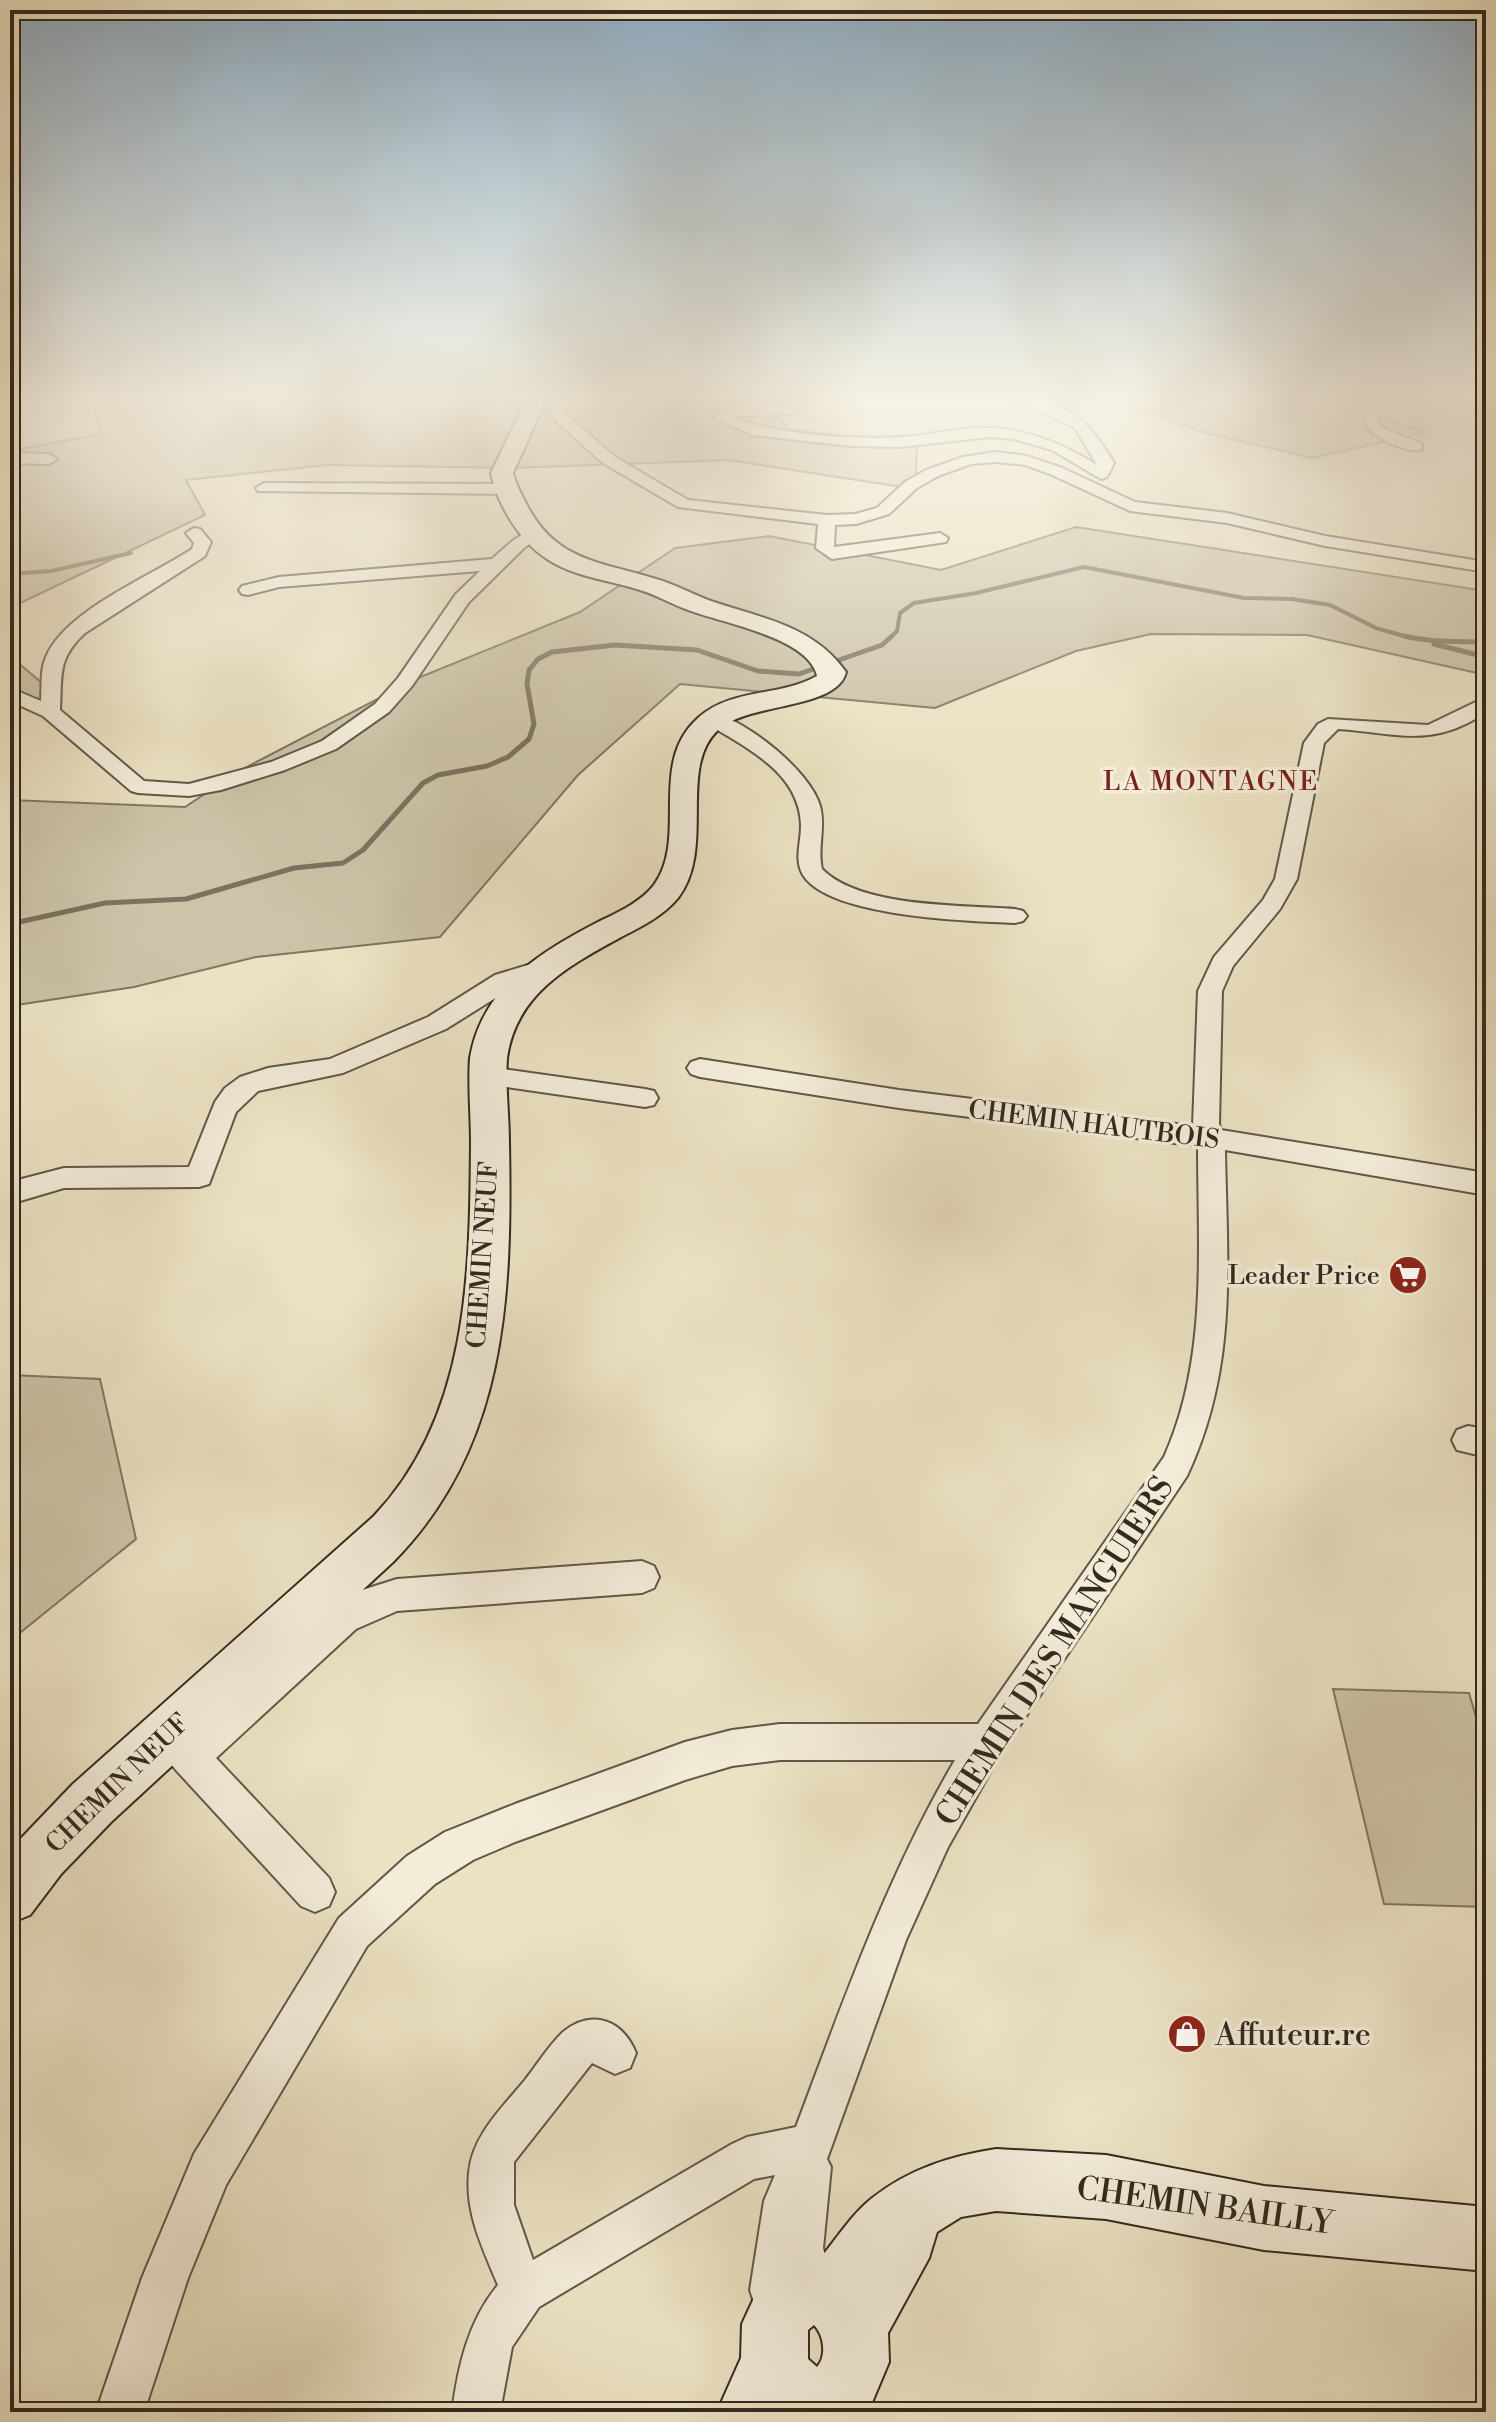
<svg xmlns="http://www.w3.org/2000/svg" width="1496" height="2422" font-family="'Libre Bodoni',serif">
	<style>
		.green { fill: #ccc3a8; stroke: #807663; stroke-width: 2 }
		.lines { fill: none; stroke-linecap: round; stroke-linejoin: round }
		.stream-far1 { stroke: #7c7260; stroke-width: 4 }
		.stream { stroke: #7c7260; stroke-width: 5 }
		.street-casing { stroke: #615748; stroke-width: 4 }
		.secondary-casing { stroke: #33291e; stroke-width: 4 }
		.street { fill: #f2ecd9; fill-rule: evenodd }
		.secondary { fill: #f2ecd9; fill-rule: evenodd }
		.labels { text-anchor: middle; stroke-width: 7; stroke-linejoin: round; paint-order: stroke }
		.far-quarter-label { font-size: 26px; letter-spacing: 2px; fill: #7a1f14; stroke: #f2ecd9 }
		.street-label { font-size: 26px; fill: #33291e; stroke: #f2ecd9 }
		.poi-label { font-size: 26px; fill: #33291e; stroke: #f2ecd9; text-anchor: end }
		.near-street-label { font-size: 32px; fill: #33291e; stroke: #f2ecd9 }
		.near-poi-label { font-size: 32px; fill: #33291e; stroke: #f2ecd9; text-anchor: start }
	</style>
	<rect width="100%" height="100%" fill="#ebe2c4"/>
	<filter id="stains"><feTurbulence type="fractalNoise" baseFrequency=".0025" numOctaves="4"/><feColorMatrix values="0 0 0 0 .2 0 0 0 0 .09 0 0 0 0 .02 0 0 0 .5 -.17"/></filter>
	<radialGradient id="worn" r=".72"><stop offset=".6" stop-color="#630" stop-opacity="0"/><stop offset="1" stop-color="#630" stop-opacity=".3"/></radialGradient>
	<g class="green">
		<path d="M92,400h321l173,13 16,-13h163l23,29 129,18 -2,42 -186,-29 -217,8 -185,-3 -141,15 19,35 -195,93v-157l91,-17z"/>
		<path d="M1111,400h214l102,32 -115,26 -106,-25z"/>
		<path d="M1076,527l410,64v84l-179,-40 -156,-1 -75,17 -141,57 -255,-24 -102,91 -138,162 -184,20 -122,30 -124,19v-206l175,7 56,-37 177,-92 162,-66 95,-64 94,-12 172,34z"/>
		<path d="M10,656l51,43 -51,3z"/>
		<path d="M10,1375l90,4 36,160 -126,102z"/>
		<path d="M1333,1689l136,4 17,58v156l-102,-3z"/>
	</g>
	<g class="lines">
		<g class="stream-far1">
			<path d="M10,574l41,-3 80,-18"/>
			<path d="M890,638l7,-7 3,-18 14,-10 62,-10 108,-26 160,31 48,1 38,6 46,23 35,10"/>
		</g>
		<g class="stream">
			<path d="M1404,636c28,7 53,5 82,6"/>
			<path d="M1434,644l52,13"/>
			<path d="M10,924l95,-21 81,-4 108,-31 49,-5 20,-13 60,-67 15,-8 49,-9 21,-9 21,-18 5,-15 -7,-40 2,-14 9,-11 14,-7 63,-7 82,5 61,21 41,3 83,-29 10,-9"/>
		</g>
		<g class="street-casing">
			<g id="street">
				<path d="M543,400h14l10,15 48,42 73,43 139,15 28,-1 22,-6 28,-26 21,-12 37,-13 33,-5 31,4 35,12 73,34 92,11 98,23 161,26v10l-161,-26 -98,-23 -97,-12 -80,-37 -25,-9 -29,-3 -25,2 -33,12 -21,12 -28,26 -33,10 -21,1 -1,22 106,-14 8,5 -2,4 -114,17 -16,-11 2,-24 -140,-17 -75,-44 -47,-42z"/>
				<path d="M810,400h22l-42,14 -59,3c47,18 120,23 171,20 30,-2 62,-11 92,-9 38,3 71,17 103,37l-22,-37 -59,-28c49,-3 75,23 98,63l-7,14 -6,2 -49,-29 -39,-11 -23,-2 -90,10 -50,-1 -98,-11 -38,-17c16,-20 48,-11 72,-12 8,-1 16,-4 24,-6z"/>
				<path d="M1378,400h14l-14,17v5l7,7 37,15v6c-17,3 -57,-14 -58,-33z"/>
				<path d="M10,453l39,1 8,5 -8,5 -39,-1z"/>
				<path d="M264,483l243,1 8,5 -8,5 -249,-3 -2,-3z"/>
				<path d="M194,528l6,1 11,13 -6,14 -120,77c-28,26 -23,42 -25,77l84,71 45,3 82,-22 51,-21 53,-37 23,-26 58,-84 24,-23 -201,16 -31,8 -6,-1 -3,-4 3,-4 37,-9 213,-18c13,-11 23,-23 40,-28l8,5 -16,12 -55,54 -57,84 -23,26 -53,37 -51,21 -64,20 -32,6 -51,-3 -7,-2 -88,-75 -33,-15v-13l31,13c1,-14 -1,-31 5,-44 20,-47 104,-80 146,-108l2,-6 -8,-10z"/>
				<path d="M1486,697v15c-54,37 -89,21 -148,17l-14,14 -27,136 -17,30 -47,57 -11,25 -3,133 2,6 265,43v22l-261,-45c2,117 13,217 -38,326l-187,279 -52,92 -42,93 -79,219 4,8 -8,81 13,43 -7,16 -16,7 -13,-5 -7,15 -16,7 -16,-7 -11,-34 14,-89 11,-26 -21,4 -215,128 -27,40 -12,65h-48c6,-45 16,-91 46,-127 -15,-36 -33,-72 -29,-112 3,-37 33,-65 56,-93 12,-15 24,-35 38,-48 30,-24 60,-11 73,21l-6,15 -15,6 -23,-11 -78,99v43l19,55 199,-116 15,-7 49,-10c47,-125 91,-251 159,-367h-175l-48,6 -47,14 -170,62 -42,18 -38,24 -68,62 -141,239 -38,93 -44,134h-48l46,-134 52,-124 145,-236 68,-62 38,-24 70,-28 170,-62 47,-12 48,-6h198l186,-267c44,-98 34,-206 34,-311l-299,-38 -199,-31 -9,-3 -4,-6 4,-6 9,-3 199,31 294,36 5,-135 16,-34 49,-57 12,-21 29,-136 14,-19 10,-5 100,6z"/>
				<path d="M713,713c34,8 97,58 107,93 6,21 -3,42 2,63 38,39 141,36 193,40l8,2 4,5 -4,5 -8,2c-47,-2 -186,-6 -212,-48 -9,-15 -2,-32 -2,-49 -1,-54 -55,-78 -95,-103l-3,-4z"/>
				<path d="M541,961l8,2 4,6 -4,6 -36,12 -67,42 -103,44 -85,18 -22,21 -27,72 -10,3 -135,1 -54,16v-22l54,-14 125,-1 26,-65 10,-14 15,-11 28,-9 62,-9 98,-42 67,-42z"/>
				<path d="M488,1067l157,22 9,2 4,7 -4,7 -9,2 -166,-24 -4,-7 4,-7z"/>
				<path d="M1468,1426l18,3v28l-29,-7 -5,-10 5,-10z"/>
				<path d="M642,1561l12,5 5,11 -5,11 -12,5 -245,18 -41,18 -140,129 113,120 6,14 -6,14 -14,6 -14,-6 -125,-136 -12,-14 -5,-13 5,-13 13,-5 14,6 141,-126 27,-14 38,-12z"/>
			</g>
		</g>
		<g class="secondary-casing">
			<g id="secondary">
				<path d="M526,400h20l-33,73c3,12 9,23 15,34 29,55 75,55 128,72 18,5 34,14 52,21 51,18 104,24 138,72 -9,38 -98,30 -128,58 -41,38 -2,119 -40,168 -14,17 -35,28 -55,38 -53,29 -107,57 -116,122 -2,28 2,56 2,85 3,153 -2,304 -116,419l-282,260 -50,52 -31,41 -20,8v-73l63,-66 301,-268c95,-100 96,-242 97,-373 0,-28 -3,-57 -1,-85 12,-71 69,-105 128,-136 19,-9 43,-20 56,-37 35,-48 -7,-121 44,-167 33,-30 82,-21 119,-42 -8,-38 -94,-53 -126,-65 -18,-6 -34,-16 -51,-21 -31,-10 -66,-13 -93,-31 -27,-17 -50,-55 -56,-86z"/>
				<path d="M996,2149l110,6 158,31 222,21v64l-222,-21 -158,-31 -110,-8 -35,6 -24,15 -8,26 -41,75 1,29 -21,50h-151l24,-54 1,-34 18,-39 14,-12 39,-15 6,2c16,-19 32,-45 52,-61 38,-30 79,-43 125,-50zM814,2325c10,10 13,31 3,42l-9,-8v-29z"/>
			</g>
		</g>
		<use href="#street" class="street"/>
		<use href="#secondary" class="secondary"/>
	</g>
	<linearGradient id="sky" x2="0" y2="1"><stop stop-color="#90adc3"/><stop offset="0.54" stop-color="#f6f2e4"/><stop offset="1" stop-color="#f6f2e4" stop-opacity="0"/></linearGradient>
	<rect width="1496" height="739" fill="url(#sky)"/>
	<defs>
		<g id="supermarket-disc" transform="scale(2)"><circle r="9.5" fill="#8f2418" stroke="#f2ecd9"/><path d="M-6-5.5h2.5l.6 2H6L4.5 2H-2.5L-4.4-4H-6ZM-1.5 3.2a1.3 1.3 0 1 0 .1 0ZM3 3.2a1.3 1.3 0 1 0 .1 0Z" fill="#fff"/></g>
		<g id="shop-disc" transform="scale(2)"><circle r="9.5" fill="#8f2418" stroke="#f2ecd9"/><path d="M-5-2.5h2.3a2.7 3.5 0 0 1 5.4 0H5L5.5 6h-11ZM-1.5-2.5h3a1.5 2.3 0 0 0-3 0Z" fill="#fff"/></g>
	</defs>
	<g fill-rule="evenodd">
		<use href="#supermarket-disc" x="1408" y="1275"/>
		<use href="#shop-disc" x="1187" y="2034"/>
	</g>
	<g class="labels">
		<g class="far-quarter-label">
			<text x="1211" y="790">LA MONTAGNE</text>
		</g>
		<g class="street-label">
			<text transform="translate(1094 1124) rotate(7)" y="9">CHEMIN HAUTBOIS</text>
			<text transform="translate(482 1255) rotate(-86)" y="9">CHEMIN NEUF</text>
			<text transform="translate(117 1783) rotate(-44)" y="9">CHEMIN NEUF</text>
		</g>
		<g class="poi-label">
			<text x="1380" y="1284">Leader Price</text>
		</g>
		<g class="near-street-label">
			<text transform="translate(1054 1651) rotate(-57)" y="11">CHEMIN DES MANGUIERS</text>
			<text transform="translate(1205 2205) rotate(8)" y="11">CHEMIN BAILLY</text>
		</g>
		<g class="near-poi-label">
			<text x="1215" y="2045">Affuteur.re</text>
		</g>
	</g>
	<rect width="1496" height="2422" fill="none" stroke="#ebe2c4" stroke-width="40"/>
	<rect x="12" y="12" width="1472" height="2398" fill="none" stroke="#33291e" stroke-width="4"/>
	<rect x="20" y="20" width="1456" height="2382" fill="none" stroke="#33291e" stroke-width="2"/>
	<rect width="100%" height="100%" filter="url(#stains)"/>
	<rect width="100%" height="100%" fill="url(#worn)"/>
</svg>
